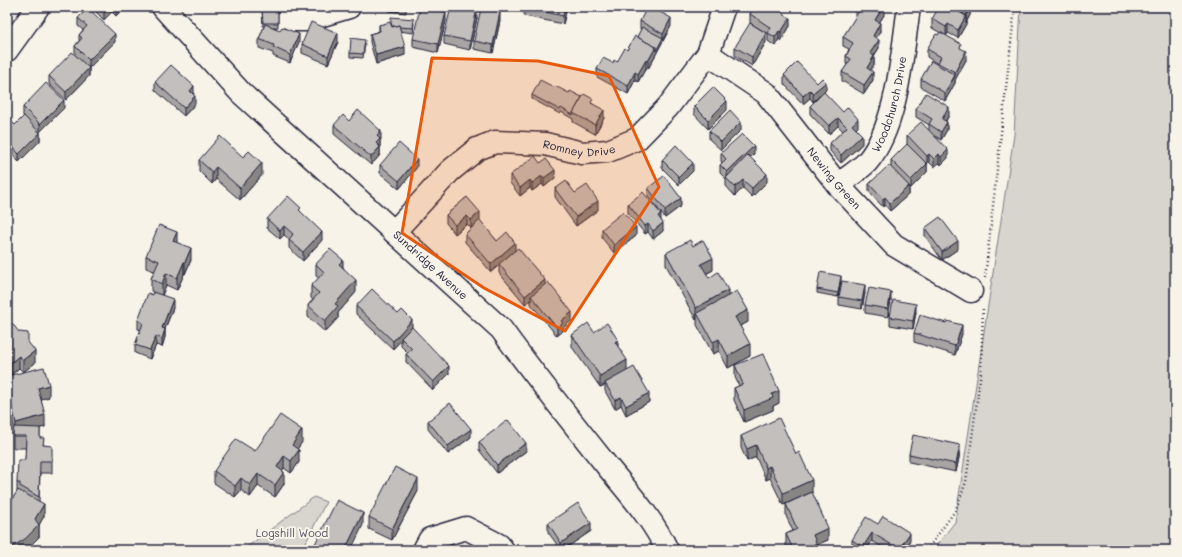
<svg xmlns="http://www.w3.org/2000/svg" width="1182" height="557" font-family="Mali,sans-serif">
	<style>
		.green { fill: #d8d5cf; stroke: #7d7c85 }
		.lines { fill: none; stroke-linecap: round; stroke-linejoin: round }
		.minor-casing { stroke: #22223b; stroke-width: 25 }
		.path { stroke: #22223b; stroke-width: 2.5; stroke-dasharray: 1 3; stroke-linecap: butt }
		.minor { stroke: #f7f3e8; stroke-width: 22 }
		.wall { fill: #a7a4a3; stroke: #22223b }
		.shaded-wall { fill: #888684; stroke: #22223b }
		.building { fill: #c2bfbd; stroke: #22223b }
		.marked { fill: #e8590c; fill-opacity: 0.2; stroke: #e8590c; stroke-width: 3; stroke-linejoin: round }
		.labels { text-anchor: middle; stroke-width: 4; stroke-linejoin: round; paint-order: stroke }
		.street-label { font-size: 11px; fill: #22223b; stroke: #f7f3e8 }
		.park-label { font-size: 11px; fill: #504f60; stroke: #f7f3e8 }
	</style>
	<rect width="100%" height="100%" fill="#f7f3e8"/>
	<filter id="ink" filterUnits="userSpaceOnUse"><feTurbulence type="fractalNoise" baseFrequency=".025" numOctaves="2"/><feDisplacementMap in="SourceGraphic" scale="8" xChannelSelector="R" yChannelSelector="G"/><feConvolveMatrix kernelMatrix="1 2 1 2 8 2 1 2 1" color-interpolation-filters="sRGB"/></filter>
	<g filter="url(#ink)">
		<g class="green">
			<path d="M1021,7h154v543h-242l22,-28 59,-387z"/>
			<path d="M314,497l12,5 -24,48h-59z"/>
		</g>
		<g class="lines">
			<g class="minor-casing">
				<g id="minor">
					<path id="s1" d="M163,7l78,86 260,236c34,47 70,92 106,137 21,26 46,53 60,84"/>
					<path d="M284,20h22l43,-13"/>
					<path d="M7,50l31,-43"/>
					<path id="s2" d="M708,54l58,39 72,92 56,60 77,46"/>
					<path id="s3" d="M838,185c10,-8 21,-15 29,-23 31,-37 35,-109 42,-155"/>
					<path id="s4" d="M394,232l56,-61 27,-22 18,-7 50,2 37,9 26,-2 29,-12 31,-32 40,-53 16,-47"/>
					<path d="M424,550l6,-11 36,-11 33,17 4,5"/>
				</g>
			</g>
			<g class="path">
				<path d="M985,278l30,-271"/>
				<path d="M927,550l28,-39 11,-29 15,-111 2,-64"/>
			</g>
			<use href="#minor" class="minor"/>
		</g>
		<g class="wall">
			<path d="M91,7h34l-9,9 -4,-4 -8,8z"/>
			<path d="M389,7h17v6l-17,-2z"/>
			<path d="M524,7h43l-4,17 -39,-8z"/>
			<path d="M754,7h30l-2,4 8,15 -9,15 -2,-2 -4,7 -7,-5v-7l-18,-11v-9z"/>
			<path d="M952,7h18v8l-4,8v1l-8,14 -10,-5 -2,3 -14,-8v-9l20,-11z"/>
			<path d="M855,8l29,7 -5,8 1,9 -4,6 3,10 -5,8v8l-4,7 3,9 -9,14 -22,-13v-9l5,-7 -1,-1v-8l3,-7 -6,-3v-9l13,-20 -1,-1z"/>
			<path d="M262,9h16v18h-5l26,15 -9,21 -17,-7v-3l-14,-5v-9l5,-12h-1z"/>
			<path d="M78,18l37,24 -26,26v8l-23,24 -17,-16v-8l26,-22v-8l4,-5v-6l4,-5 -5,-4z"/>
			<path d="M477,18l-7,32 -26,-6v-8z"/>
			<path d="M446,20l-8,33 -25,-6v-8z"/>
			<path d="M500,21l-7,32 -19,-4v-8z"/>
			<path d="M640,21l31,5 -23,43 -2,-1 -8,14 -3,-2 -7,14 -31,-17v-8l20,-7 20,-25 4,-7 -1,-1z"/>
			<path d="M414,23l-1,10 -13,-2 5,24 -29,9 -6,-22v-8l9,-3v-6z"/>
			<path d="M338,42l-10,22 -26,-11v-9z"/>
			<path d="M766,42l-14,24 -17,-10v-9z"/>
			<path d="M365,44l-2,14 -13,-1v-4z"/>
			<path d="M927,49h34l5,11 -11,20v3l-10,18 -24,-14v-8l17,-13v-2l-11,-7z"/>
			<path d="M784,75l33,8 9,7 -13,12 -3,-4 -7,6 -19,-20z"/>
			<path d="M155,82l40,22 -11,12 -29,-26z"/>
			<path d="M554,87l39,17 11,14 -9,16 -22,-12v-3l-12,-7 -1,2 -28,-15v-4z"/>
			<path d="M694,106l33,4 -19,19 -14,-15z"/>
			<path d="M810,106l33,6 15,15 -2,2 6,15 -21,19 -11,-12v-8l13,-12 -5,-5 -9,8 -19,-20z"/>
			<path d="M23,107l41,1 -24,24v9l-21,21 -7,-7 -5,4 8,-34 9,-9h-1z"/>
			<path d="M916,109l33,6 -3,6 1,9 -6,10 -6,-4 13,22 -7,7 -2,-2 -5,4 -5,-5 -2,2v8l-16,16 -2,-2v8l-19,17 -5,-6 -2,2 -14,-15v-8l22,-17v-7l16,-16v-9l22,-5v-5l-13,-8z"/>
			<path d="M349,121l32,18 -1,2v14l-9,10 -37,-31v-9z"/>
			<path d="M741,130l-20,20 -12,-11v-8z"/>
			<path d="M721,153l33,1 -4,4 17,24 -15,15 -9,-9 -8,8 -9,-10v-7l-6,-6v-8l2,-2 -1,-2z"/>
			<path d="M199,160l63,15 -22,25 -24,-21 -4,5 -13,-13z"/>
			<path d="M662,160l31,11 -14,14 -17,-17z"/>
			<path d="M540,163l15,15 -11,9 -2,-3 -10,7 -2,-3 -10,8 -10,-13v-8z"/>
			<path d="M380,165l37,2 -18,22 -19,-16z"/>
			<path d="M648,188l33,18 -16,12 -17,-22z"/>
			<path d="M555,189l43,21 -22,16 -21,-29z"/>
			<path d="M467,197l13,24 17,20 18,9 30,35 27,35 -9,8v3l-6,5 -26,-32v-4l-6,4 -26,-31v-8l-8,7 -26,-30v-8l6,-6 -4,-4 -12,10 -9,-11v-8z"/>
			<path d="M628,204l33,16 2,11 -10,8 -5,-7 -3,2 -17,-21z"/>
			<path d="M301,213l21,27 -19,21 -14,-13v-9l-5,-4 -4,4 -13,-11v-9z"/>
			<path d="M925,228l33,21 -16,11 -17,-24z"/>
			<path d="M602,229l34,7 -22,17 -12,-15z"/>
			<path d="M177,242l14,18 -6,14h-1l-7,16 -11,-5 -4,10 11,13 -8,21v8l-3,10 -6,-2 -6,14 -15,-6v-8l6,-15 -3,-1v-9l15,-25v-3l-2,-1v-12l3,-8 -8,-3v-12z"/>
			<path d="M693,246l20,24 -7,4 3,4 19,17 20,27 -8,4 10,30 -22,12 -9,-17 -6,3 -16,-29v-6l-1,1 -30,-55v-12z"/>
			<path d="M316,264l27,3 13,25 -18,21v5l-13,14 -17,-15v-12l5,-5 -2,-2v-12l8,-8 -3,-2z"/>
			<path d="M841,280l-3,17 -21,-4v-4z"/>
			<path d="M865,293l-3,16 -23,-4v-8z"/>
			<path d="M891,300l-3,17 -23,-4v-8z"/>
			<path d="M356,306l42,8 14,14 37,46 -16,16 -27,-28v-8l2,-1 -7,-7v-6l-8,9 -37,-35z"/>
			<path d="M916,312l-3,17 -23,-4v-8z"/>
			<path d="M7,325l21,18 7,20 -12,9 -4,-4 -9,8 39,21 -8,2 4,28 -5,1v10l4,7 8,13v15h-12l-1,28 5,15 -5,9v12l-29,-34 7,-11v-9l8,-23 1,-12h-13v-12l1,-9 -7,-28z"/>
			<path d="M594,332l24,15 9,24 22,31 -23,13 -5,-10 -6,4 -10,-18v-6l-5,2 -28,-40v-12z"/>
			<path d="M914,333l48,1 -7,21 -41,-13z"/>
			<path d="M735,365l44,38 -6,3v4l-29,12 -10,-22v-12l5,-2 -4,-9z"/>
			<path d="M428,421l43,16 -23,17 -20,-25z"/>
			<path d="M741,436l55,18 16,38 -29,13 -13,-27 -4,2 -10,-23 -9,4 -6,-13z"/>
			<path d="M302,442l-5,7 2,13 -8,11 -7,-5 -2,3 2,13 -9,13 -17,-11 -8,11 -9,-7 -6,7 -21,-14v-12l41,-20z"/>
			<path d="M479,442l47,9 -29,22 -18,-23z"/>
			<path d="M960,453l-4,19 -47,-10v-8z"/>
			<path d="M418,491l-26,49 -23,-11v-12z"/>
			<path d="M786,504l42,36 -12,5v5l-29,-1 -1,-4v-11l7,-3 -7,-15z"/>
			<path d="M548,523l43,8 -28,19h-2l-13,-18z"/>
			<path d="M878,524l32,17 -6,9h-17l-15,-9 -6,9h-11l-3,-2v-8z"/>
		</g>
		<g class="shaded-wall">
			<path d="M108,7h4v5l-8,8v-9z"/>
			<path d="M117,7h8l-9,9v-8z"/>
			<path d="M565,7h2v1l-4,16v-8z"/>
			<path d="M781,7h3l-3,5z"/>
			<path d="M884,7v8l-9,14v-9z"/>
			<path d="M970,7v8l-4,8v-8z"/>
			<path d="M477,9v9l-7,32v-9z"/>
			<path d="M446,12v8l-8,33v-9z"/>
			<path d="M500,12v9l-7,32v-8z"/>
			<path d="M966,16v8l-8,14v-8z"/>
			<path d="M671,18v8l-23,43v-8l8,-14 7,-9v-4z"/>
			<path d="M790,18v8l-9,15v-9z"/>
			<path d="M880,23v9l-7,12v-8z"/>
			<path d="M948,24v9l-2,3v-9z"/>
			<path d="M779,31v8l-4,7v-9z"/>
			<path d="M338,33v9l-10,22v-8z"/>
			<path d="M766,33v9l-14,24v-9z"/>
			<path d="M115,34v8l-26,26v-8z"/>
			<path d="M299,34v8l-9,21v-8z"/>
			<path d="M879,40v8l-9,14v-9z"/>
			<path d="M405,47v8l-29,9v-9z"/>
			<path d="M966,51v9l-11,20v3l-10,18v-8l10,-17v-4z"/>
			<path d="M874,56v8l-7,13v-9z"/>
			<path d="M646,60v8l-8,14v-8z"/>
			<path d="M89,68v8l-23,24v-8z"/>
			<path d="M635,72v8l-7,14v-8z"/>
			<path d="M873,72v8l-9,14v-9z"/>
			<path d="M826,82v8l-13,12v-9z"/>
			<path d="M194,86v8l-4,-3z"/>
			<path d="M810,90v8l-7,6v-8z"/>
			<path d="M195,96v8l-11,12v-8z"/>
			<path d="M64,100v8l-24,24v-8z"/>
			<path d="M727,101v9l-19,19v-9z"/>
			<path d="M949,107v8l-7,12v-8z"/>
			<path d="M604,110v8l-9,16v-9z"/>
			<path d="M838,118v8l-9,8v-8z"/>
			<path d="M858,119v8l-6,6v-8z"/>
			<path d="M741,122v8l-20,20v-8z"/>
			<path d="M947,122v8l-6,10v-8z"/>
			<path d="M381,131v8l-1,2v6l-4,-4 1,-7z"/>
			<path d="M40,133v8l-21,21v-8z"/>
			<path d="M862,135v9l-21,19v-8z"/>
			<path d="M12,146v9l-5,4v-8z"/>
			<path d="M754,146v8l-27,25v-7z"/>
			<path d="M380,147v8l-9,10v-8z"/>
			<path d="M948,150v8l-7,7v-8z"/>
			<path d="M929,154v8l-2,2v-8z"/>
			<path d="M939,154v9l-5,4v-8z"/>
			<path d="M417,159v8l-18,22v-8z"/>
			<path d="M262,163v12l-22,25v-12z"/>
			<path d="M693,163v8l-14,14v-8z"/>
			<path d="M927,164v8l-16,16v-8z"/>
			<path d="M216,167v12l-4,5v-12z"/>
			<path d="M555,170v8l-11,9v-9z"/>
			<path d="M767,174v8l-15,15v-9z"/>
			<path d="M542,176v8l-10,7v-8z"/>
			<path d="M530,180v8l-10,8v-8z"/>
			<path d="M743,180v8l-8,8v-9z"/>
			<path d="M909,186v8l-19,17v-8z"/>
			<path d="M885,197v8l-2,2v-8z"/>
			<path d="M681,198v8l-16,12v-8z"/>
			<path d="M598,201v9l-22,16v-9z"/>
			<path d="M480,212v9l-9,7v-8z"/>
			<path d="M661,214v8l-3,-6z"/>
			<path d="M467,216v8l-12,10v-9z"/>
			<path d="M663,223v8l-10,8v-8z"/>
			<path d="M648,224v8l-3,2v-8z"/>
			<path d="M284,226v9l-4,4v-8z"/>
			<path d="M636,227v9l-22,17v-8z"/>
			<path d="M177,232v12l-4,-3z"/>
			<path d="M322,232v8l-19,21v-9z"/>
			<path d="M958,241v8l-16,11v-8z"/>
			<path d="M515,243v8l-24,21v-8z"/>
			<path d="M191,248v12l-6,14v-12z"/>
			<path d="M713,258v12l-12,6v-12z"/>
			<path d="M343,260v12l-4,-8z"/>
			<path d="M184,262v12l-7,16v-12z"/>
			<path d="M166,273v12l-4,11v-12z"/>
			<path d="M841,276v4l-3,17v-4z"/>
			<path d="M356,280v12l-18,21v5l-13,14v-11l10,-17z"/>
			<path d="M545,280v8l-14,8v4l-6,4v-8z"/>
			<path d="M865,285v8l-3,16v-8z"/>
			<path d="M728,290v12l-31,11v6l-1,1v-12z"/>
			<path d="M891,292v8l-3,17v-8z"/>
			<path d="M173,299v9l-11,28v-8z"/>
			<path d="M916,304v8l-3,17v-8z"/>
			<path d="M748,310v12l-13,7v-12z"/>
			<path d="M572,312v8l-9,8v3l-6,5v-8l4,-7z"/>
			<path d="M412,320v8l-11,10v2l-8,9v-8z"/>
			<path d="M962,325v9l-7,21v-9z"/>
			<path d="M165,329v8l-3,10v-8z"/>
			<path d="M156,336v9l-6,14v-9z"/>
			<path d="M719,339v12l-6,3v-12z"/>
			<path d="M618,340v12l-3,-10z"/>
			<path d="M750,344v12l-22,12v-12z"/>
			<path d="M35,351v12l-12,9v-12z"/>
			<path d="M19,356v12l-12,10v-12z"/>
			<path d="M627,360v12l-22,11v2l-5,2v-11z"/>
			<path d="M449,366v8l-16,16v-8z"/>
			<path d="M49,385v12l-11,3v-12z"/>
			<path d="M779,391v12l-6,3v4l-29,12v-12l28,-16z"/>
			<path d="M649,393v9l-23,13v-9z"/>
			<path d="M621,397v8l-6,4v-9z"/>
			<path d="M45,415v12l-29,7v-11z"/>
			<path d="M471,429v8l-23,17v-8z"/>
			<path d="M302,430v12l-10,15v-12z"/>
			<path d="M526,443v8l-29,22v-8z"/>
			<path d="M756,445v12l-9,4v-12z"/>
			<path d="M960,445v8l-4,19v-8z"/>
			<path d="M299,450v12l-8,11v-12z"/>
			<path d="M284,456v12l-7,11v-12z"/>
			<path d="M770,466v12l-4,2v-12z"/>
			<path d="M284,472v12l-9,13v-12z"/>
			<path d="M258,474v12l-8,11v-12z"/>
			<path d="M241,478v12l-6,7v-11z"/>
			<path d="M418,479v12l-26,49v-11z"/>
			<path d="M812,480v12l-29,13v-12z"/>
			<path d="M44,504v12l-5,9v12l-13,13h-19l28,-31z"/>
			<path d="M363,513v12l-12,25h-6z"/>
			<path d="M591,523v8l-28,19h-2v-7z"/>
			<path d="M828,528v12l-12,5v5h-6l3,-15z"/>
			<path d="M872,533v8l-6,9h-3v-3z"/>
			<path d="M910,533v8l-6,9h-5z"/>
		</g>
		<g class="building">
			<path d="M99,7h9l-4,4z"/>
			<path d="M420,7l26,5 -8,32 -25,-5z"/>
			<path d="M451,7h16l10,2 -7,32 -26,-5z"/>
			<path d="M524,7h41l-2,9z"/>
			<path d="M647,7h4l20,11 -8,16 -23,-13z"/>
			<path d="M754,7h21l8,5v2l7,4 -9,14 -2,-1 -4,6 -7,-4 3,-5 -21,-14z"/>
			<path d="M855,7h28l-8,13 5,3 -7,13 6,4 -9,13 4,3 -7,12 6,4 -9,13 -22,-13 9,-13 -5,-3 7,-13 -10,-6 16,-26 -4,-3z"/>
			<path d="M939,7h11l16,9 -8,14 -10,-6 -2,3 -14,-8z"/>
			<path d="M953,7h17l-4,8z"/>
			<path d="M88,8l27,26 -26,26 -14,-14 7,-8 -3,-3 8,-9 -9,-8z"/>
			<path d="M481,8l19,4 -7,33 -19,-4z"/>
			<path d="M262,9h16v14h-15z"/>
			<path d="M391,17l23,2 -1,9 -14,-1v-2l-4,1h-3l-1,-3z"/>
			<path d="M311,22l27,11 -10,23 -26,-12z"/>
			<path d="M390,22l2,5 7,-2 6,22 -29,8 -6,-21 10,-3 -1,-6z"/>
			<path d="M750,23l16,10 -14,24 -17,-10z"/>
			<path d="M265,24l15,6 2,-3 17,7 -9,21 -17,-8 1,-2 -15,-6z"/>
			<path d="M642,27l21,11 -7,13v-4l-19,-10z"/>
			<path d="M940,32l21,12 -1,4 6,3 -11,21 -17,-9 3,-6 -14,-8 9,-15 2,1z"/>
			<path d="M635,36l21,11 -8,14 -2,-1 -8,14 -3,-2 -7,14 -31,-17 6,-11 10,5 1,-3 3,2 8,-14 2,2z"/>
			<path d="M351,38l14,2 -2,14 -13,-1z"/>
			<path d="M72,52l17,16 -23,24 -17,-16z"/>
			<path d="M931,61l24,14 -10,18 -24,-14z"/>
			<path d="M797,62l20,21 5,-5 4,4 -13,11 -3,-3 -7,6 -19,-21z"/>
			<path d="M171,65l23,21 -4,5 5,5 -11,12 -29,-26z"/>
			<path d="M540,80l14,7 1,-1 14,7 1,-2 12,6 -9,16v2l-12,-7 -1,2 -28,-15z"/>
			<path d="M46,83l18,17 -24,24 -17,-17z"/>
			<path d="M713,87l14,14 -19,19 -14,-14z"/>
			<path d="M824,92l19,20 5,-5 10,12 -6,6 10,10 -21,20 -11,-12 17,-16 -9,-9 -9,8 -19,-20z"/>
			<path d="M926,93l23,14 -7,12 5,3 -6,10 -12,-8 3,-5 -16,-10z"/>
			<path d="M584,94l9,5 -2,4 13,7 -9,15 -22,-12z"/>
			<path d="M358,110l23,21 -4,5 3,3 -4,4 4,4 -9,10 -37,-32 9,-10 6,6z"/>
			<path d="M730,110l11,12 -20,20 -12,-11z"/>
			<path d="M24,116l16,17 -21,21 -7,-8 -5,5v-26l4,-4 4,4z"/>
			<path d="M921,122l27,28 -7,7 -2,-3 -5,5 -5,-5 -2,2 -20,-21z"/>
			<path d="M742,134l12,12 -27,26 -7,-7 6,-6 -5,-6z"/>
			<path d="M220,136l23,21 6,-6 13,12 -22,25 -24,-21 -4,5 -13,-12z"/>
			<path d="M399,143l18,16 -18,22 -19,-16z"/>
			<path d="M907,144l20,20 -16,16 -20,-20z"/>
			<path d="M676,145l17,18 -14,14 -17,-17z"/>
			<path d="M748,155l19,19 -15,14 -9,-8 -8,7 -9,-9z"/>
			<path d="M535,156l5,7 6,-4 9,11 -11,8 -2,-2 -10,7 -2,-3 -10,8 -10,-13z"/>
			<path d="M889,165l20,21 -19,17 -5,-6 -2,2 -14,-15z"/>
			<path d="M664,176l17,22 -16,12 -17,-22z"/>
			<path d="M566,181l9,12 12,-8 11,16 -22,16 -21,-28z"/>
			<path d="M643,192l18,22 -3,2 5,7 -10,8 -5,-7 -3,2 -17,-22z"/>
			<path d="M288,196l13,12 -2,2 23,22 -19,20 -14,-12 4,-6 -9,-8 -4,5 -13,-12z"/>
			<path d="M467,197l13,15 -9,8 -4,-4 -12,9 -9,-10z"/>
			<path d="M623,212l13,15 -22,18 -12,-16z"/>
			<path d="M940,217l18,24 -16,11 -17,-24z"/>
			<path d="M480,220l17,21 10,-9 8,11 -24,21 -26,-30z"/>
			<path d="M159,225l18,7 -4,9 18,7 -6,14h-1l-7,16 -11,-5 -4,11 -11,-5 8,-18 -13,-5z"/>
			<path d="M690,240l3,6 10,-6 10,18 -12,6 8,14 9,-6 10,18 -32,18 -30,-55z"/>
			<path d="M518,248l27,32 -20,16 -26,-32z"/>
			<path d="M330,249l13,11 -4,4 17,16 -21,24 3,2 -13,15 -17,-16 11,-12 -8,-7 13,-14 -8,-8z"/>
			<path d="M820,272l21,4 -3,17 -21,-4z"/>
			<path d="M842,281l23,4 -3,16 -23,-4z"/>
			<path d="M548,282l24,30 -11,9 2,2 -6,5 -26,-32z"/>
			<path d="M869,288l22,4 -3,17 -23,-4z"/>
			<path d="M372,289l26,25 4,-4 10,10 -19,21 -37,-35z"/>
			<path d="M737,291l11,19 -13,7 15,27 -22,12 -9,-17 -6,3 -16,-29z"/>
			<path d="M153,292l20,7 -11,29 3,1 -3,10 -6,-3 -6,14 -15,-5 8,-22 -5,-3 10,-27 5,2z"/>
			<path d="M893,300l23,4 -3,17 -23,-4z"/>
			<path d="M920,315l26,8 1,-2 15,4 -7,21 -41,-13z"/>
			<path d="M11,322l8,10 9,1v9l7,9 -12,9 -4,-4 -12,10v-41z"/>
			<path d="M588,323l6,9 13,-9 11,17 -3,2 12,18 -27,16 -28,-41z"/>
			<path d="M412,327l37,39 -16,16 -27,-28 6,-5 -11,-11z"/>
			<path d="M763,354l16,37 -7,3 1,4 -29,12 -10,-22 9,-4 -8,-19z"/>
			<path d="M44,367l5,18 -11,3 7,27 -29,8 -9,-36v-11z"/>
			<path d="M634,367l15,26 -23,13 -5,-9 -6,3 -10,-17z"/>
			<path d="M450,403l21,26 -23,17 -20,-25z"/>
			<path d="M280,415l22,15 -10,15 7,5 -8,11 -7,-5 -7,11 7,5 -9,13 -17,-11 -8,11 -9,-7 -6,8 -21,-15 22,-32 19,12z"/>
			<path d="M779,418l17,36 3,-2 13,28 -29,13 -13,-27 -4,2 -10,-23 -9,4 -6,-13z"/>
			<path d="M508,420l18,23 -29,22 -18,-23z"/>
			<path d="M14,427l26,1v10h4l-1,7 9,1v15h-12l-1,36 -19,-11v-3h-3l1,-23h7l1,-24h-13z"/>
			<path d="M913,435l47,10 -4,19 -47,-10z"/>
			<path d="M395,467l23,12 -26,50 -23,-12z"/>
			<path d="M18,490l26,14 -9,15 4,6 -14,14 -18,11v-45l3,-2z"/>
			<path d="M812,492l16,36 -15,7 3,7 -6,8h-23v-1l5,-2 -6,-13 11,-5 -11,-25z"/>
			<path d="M337,500l26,13 -18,37h-33z"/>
			<path d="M578,503l13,20 -30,20 -13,-20z"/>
			<path d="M883,516l27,17 -11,16 -27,-16 -9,14 -11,-7 14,-23 12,7z"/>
		</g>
	</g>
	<path class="marked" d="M432,58l106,3 71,15 50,111 -94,144 -81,-43 -82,-55z"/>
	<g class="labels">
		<g class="street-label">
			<text dy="4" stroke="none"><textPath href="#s3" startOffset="100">Woodchurch Drive</textPath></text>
			<text dy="4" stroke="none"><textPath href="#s4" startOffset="222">Romney Drive</textPath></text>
			<text dy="4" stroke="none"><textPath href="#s2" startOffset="179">Newing Green</textPath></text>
			<text dy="4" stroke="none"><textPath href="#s1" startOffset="372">Sundridge Avenue</textPath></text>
		</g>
		<g class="park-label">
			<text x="292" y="537">Logshill Wood</text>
		</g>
	</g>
	<rect width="1182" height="557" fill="none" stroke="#f7f3e8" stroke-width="24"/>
	<rect x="12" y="12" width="1158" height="533" fill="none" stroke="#22223b" stroke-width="1.5" filter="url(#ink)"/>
</svg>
